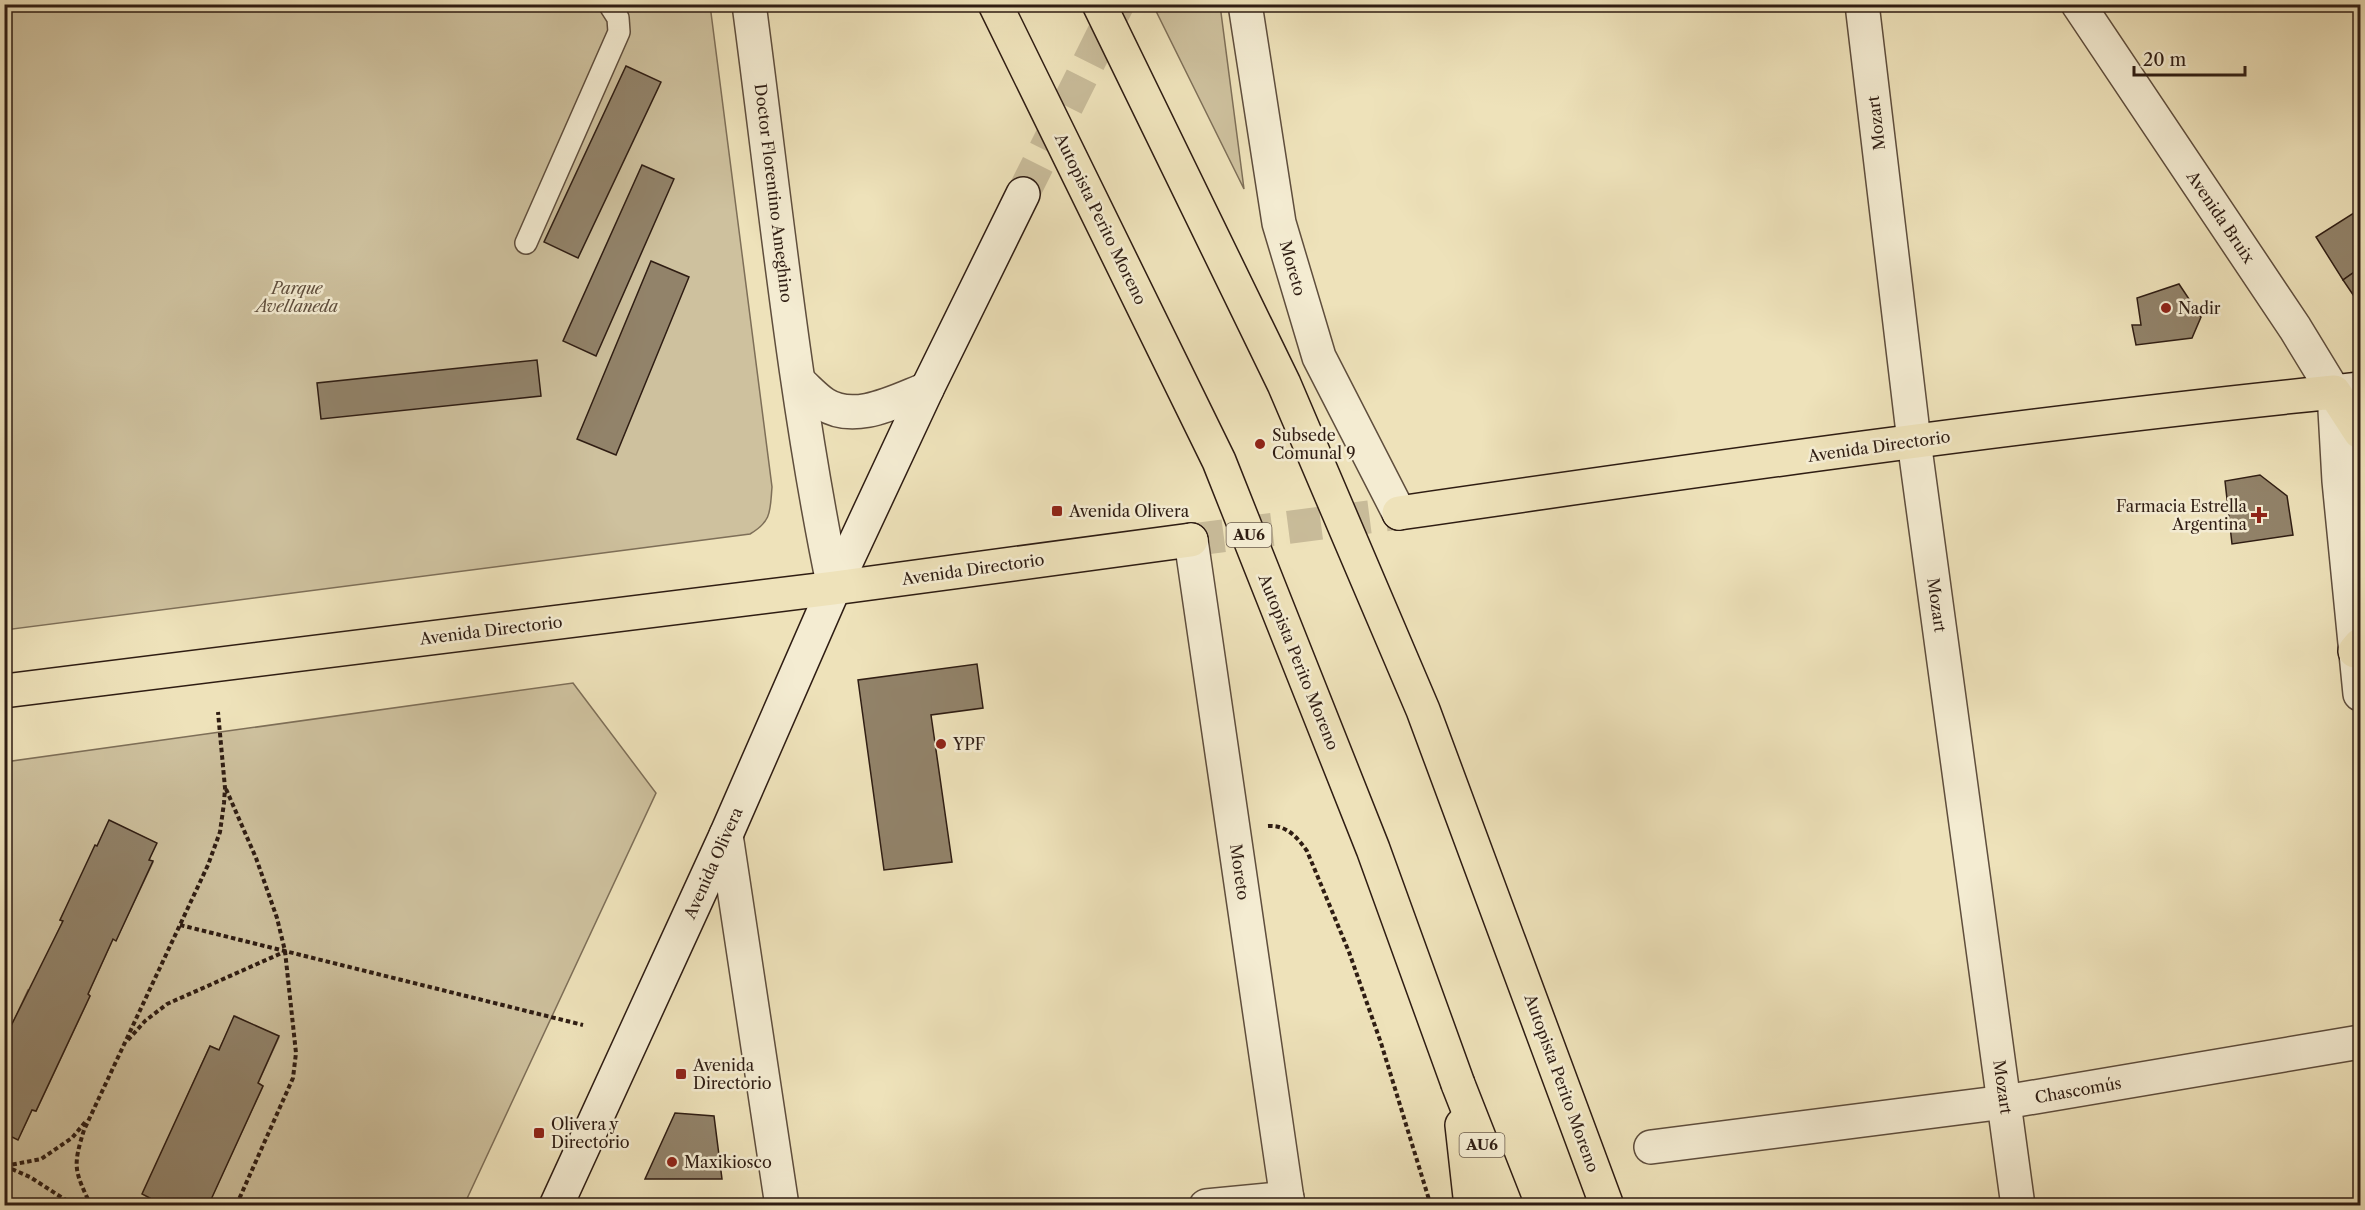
<svg xmlns="http://www.w3.org/2000/svg" width="2365" height="1210" font-family="'Libre Caslon Text',serif">
	<style>
		.green { fill: #cec19e; stroke: #7e6f58; stroke-width: 1.5 }
		.building { fill: #92836a; stroke: #2f1d13; stroke-width: 1.5 }
		.lines { fill: none; stroke-linecap: round; stroke-linejoin: round }
		.secondary-tunnel { stroke: #c8bb99; stroke-width: 33; stroke-dasharray: 33 16; stroke-linecap: butt }
		.primary-tunnel { stroke: #c8bb99; stroke-width: 33; stroke-dasharray: 33 16; stroke-linecap: butt }
		.service-casing { stroke: #5f4e3d; stroke-width: 24 }
		.minor-casing { stroke: #5f4e3d; stroke-width: 36 }
		.tertiary-casing { stroke: #5f4e3d; stroke-width: 36 }
		.secondary-casing { stroke: #2f1d13; stroke-width: 36 }
		.primary-casing { stroke: #2f1d13; stroke-width: 36 }
		.motorway-casing { stroke: #2f1d13; stroke-width: 36 }
		.path { stroke: #2f1d13; stroke-width: 4; stroke-dasharray: 4.5 3; stroke-linecap: butt }
		.service { stroke: #f4ecd2; stroke-width: 21 }
		.minor { stroke: #f4ecd2; stroke-width: 33 }
		.tertiary { stroke: #f4ecd2; stroke-width: 33 }
		.secondary { stroke: #f4ecd2; stroke-width: 33 }
		.primary { stroke: #eee2ba; stroke-width: 33 }
		.motorway { stroke: #eee2ba; stroke-width: 33 }
		.motorway-bridge-casing { stroke: #2f1d13; stroke-width: 36; stroke-linecap: butt }
		.motorway-bridge { stroke: #eee2ba; stroke-width: 33 }
		.poi-dot { fill: #8f2418; stroke: #f4ecd2; stroke-width: 2 }
		.labels { text-anchor: middle; stroke-width: 5; stroke-linejoin: round; paint-order: stroke }
		.shield { fill: #f4ecd2; stroke: #6a5b4c; stroke-width: 1.5 }
		.shield-label { font-size: 15px; font-weight: bold; fill: #2f1d13 }
		.street-label { font-size: 16px; fill: #2f1d13; stroke: #f4ecd2 }
		.park-label { font-size: 16px; font-style: italic; fill: #5f4e3d; stroke: #f4ecd2 }
		.poi-label { font-size: 16px; fill: #2f1d13; stroke: #f4ecd2; text-anchor: start }
	</style>
	<rect width="100%" height="100%" fill="#eee2ba"/>
	<filter id="stains"><feTurbulence type="fractalNoise" baseFrequency=".00333" numOctaves="4"/><feColorMatrix values="0 0 0 0 .2 0 0 0 0 .09 0 0 0 0 .02 0 0 0 .5 -.17"/></filter>
	<radialGradient id="worn" r=".72"><stop offset=".6" stop-color="#630" stop-opacity="0"/><stop offset="1" stop-color="#630" stop-opacity=".3"/></radialGradient>
	<g class="green">
		<path d="M4,5h706l62,482c-2,24 0,34 -22,47l-745,96z"/>
		<path d="M1153,5h67l24,184z"/>
		<path d="M573,683l83,110 -192,412h-262l2,-4 5,2 54,-117 -5,-3 21,-46 -44,-21 -16,34 -9,-4 -67,148 7,4 -4,7h-141v-72l13,6 14,-29 4,1 54,-115 -2,-2 25,-55 3,1 37,-78 -4,-2 7,-17 -46,-22 -50,99 3,1 -33,70 -2,-1 -23,50v-278z"/>
	</g>
	<g class="building">
		<path d="M626,66l35,16 -83,176 -34,-16z"/>
		<path d="M642,165l32,14 -78,177 -33,-15z"/>
		<path d="M2360,209v59l-17,12 -27,-43z"/>
		<path d="M651,261l38,16 -73,178 -39,-16z"/>
		<path d="M2360,268v37l-17,-25z"/>
		<path d="M2179,284l22,33 -9,21 -56,7 -4,-20h9l-4,-27z"/>
		<path d="M537,360l4,36 -220,23 -4,-36z"/>
		<path d="M2260,475l27,21 6,39 -61,9 -7,-63z"/>
		<path d="M977,664l6,44 -52,7 21,147 -68,8 -26,-190z"/>
		<path d="M109,820l48,23 -8,17 4,1 -37,80 -3,-2 -25,55 2,2 -54,115 -4,-1 -14,30 -14,-7v-93l59,-119 -3,-1 35,-75 2,1z"/>
		<path d="M234,1016l45,20 -21,47 5,3 -54,118 -5,-3 -2,5h-56l4,-8 -8,-4 68,-148 9,4z"/>
		<path d="M675,1113l39,3 8,63h-77z"/>
	</g>
	<g class="lines">
		<path class="secondary-tunnel" d="M1023,194l95,-190"/>
		<path class="primary-tunnel" d="M1191,540l208,-27"/>
		<g class="service-casing">
			<path id="service" d="M526,243l93,-211 -1,-14 -9,-14"/>
		</g>
		<g class="minor-casing">
			<g id="minor">
				<path d="M749,4c26,195 45,392 85,584"/>
				<path d="M1245,4l34,219 40,134 80,156"/>
				<path d="M1862,4l52,437 104,765"/>
				<path d="M799,382c8,7 16,16 25,22 31,20 72,-3 103,-15"/>
				<path d="M2334,392l5,89 21,213"/>
				<path d="M1191,540l97,666"/>
				<path d="M726,835l56,371"/>
				<path d="M1651,1147l354,-45 355,-60"/>
				<path d="M1206,1206l81,-8"/>
			</g>
		</g>
		<g class="tertiary-casing">
			<path id="tertiary" d="M2078,4l217,324 39,64"/>
		</g>
		<g class="secondary-casing">
			<g id="secondary">
				<path d="M2334,392l26,-3"/>
				<path d="M556,1206l170,-371 108,-247 93,-199 96,-195"/>
			</g>
		</g>
		<g class="primary-casing">
			<g id="primary">
				<path d="M1399,513c311,-45 623,-89 935,-121l26,40"/>
				<path d="M2355,651l5,-6"/>
				<path d="M4,691l830,-103 357,-48"/>
			</g>
		</g>
		<g class="motorway-casing">
			<g id="motorway">
				<path d="M1458,1084l48,122"/>
				<path d="M1462,1125l9,81"/>
			</g>
		</g>
		<g class="path">
			<path d="M226,789l30,69 21,60 8,33 11,102 -3,25 -57,128"/>
			<path d="M1268,826c19,-1 29,11 39,25l42,101 32,91 50,163"/>
			<path d="M180,925l403,100"/>
			<path d="M128,1040l17,-19 22,-17 117,-52"/>
			<path d="M5,1166l36,-7 31,-21 15,-18"/>
			<path d="M5,1166l25,11 45,29"/>
			<path d="M91,1206c-16,-35 -19,-38 -7,-76l124,-265 12,-33 4,-29 1,-15 -7,-76"/>
		</g>
		<use href="#service" class="service"/>
		<use href="#minor" class="minor"/>
		<use href="#tertiary" class="tertiary"/>
		<use href="#secondary" class="secondary"/>
		<use href="#primary" class="primary"/>
		<use href="#motorway" class="motorway"/>
		<g class="motorway-bridge-casing">
			<g id="motorway-bridge">
				<path d="M995,4l224,457 154,388 85,235"/>
				<path d="M1099,4l185,380 139,326 184,496"/>
			</g>
		</g>
		<use href="#motorway-bridge" class="motorway-bridge"/>
	</g>
	<g class="poi-dot">
		<circle cx="2166" cy="308" r="6"/>
		<circle cx="1260" cy="444" r="6"/>
		<rect x="1051" y="505" width="12" height="12" rx="3"/>
		<path d="M2256 506h6v6h6v6h-6v6h-6v-6h-6v-6h6z"/>
		<circle cx="941" cy="744" r="6"/>
		<rect x="675" y="1068" width="12" height="12" rx="3"/>
		<rect x="533" y="1127" width="12" height="12" rx="3"/>
		<circle cx="672" cy="1162" r="6"/>
	</g>
	<g class="labels">
		<g class="shield">
			<rect x="1226.5" y="523" width="45" height="24" rx="4.5"/>
			<rect x="1459.5" y="1133" width="45" height="24" rx="4.5"/>
		</g>
		<g class="shield-label">
			<text x="1249" y="540">AU6</text>
			<text x="1482" y="1150">AU6</text>
		</g>
		<g class="street-label">
			<text transform="translate(1876 123) rotate(-97)" y="6">Mozart</text>
			<text transform="translate(774 193) rotate(83)" y="6">Doctor Florentino Ameghino</text>
			<text transform="translate(2221 217) rotate(56)" y="6">Avenida Bruix</text>
			<text transform="translate(1101 219) rotate(64)" y="6">Autopista Perito Moreno</text>
			<text transform="translate(1293 268) rotate(74)" y="6">Moreto</text>
			<text transform="translate(1879 446) rotate(-8)" y="6">Avenida Directorio</text>
			<text transform="translate(973 569) rotate(-8)" y="6">Avenida Directorio</text>
			<text transform="translate(1937 605) rotate(82)" y="6">Mozart</text>
			<text transform="translate(491 630) rotate(-7)" y="6">Avenida Directorio</text>
			<text transform="translate(1299 662) rotate(68)" y="6">Autopista Perito Moreno</text>
			<text transform="translate(713 863) rotate(-66)" y="6">Avenida Olivera</text>
			<text transform="translate(1240 872) rotate(82)" y="6">Moreto</text>
			<text transform="translate(1562 1083) rotate(70)" y="6">Autopista Perito Moreno</text>
			<text transform="translate(2003 1087) rotate(82)" y="6">Mozart</text>
			<text transform="translate(2078 1090) rotate(-10)" y="6">Chascomús</text>
		</g>
		<g class="park-label">
			<text x="297" y="294">Parque<tspan x="297" dy="18">Avellaneda</tspan></text>
		</g>
		<g class="poi-label">
			<text x="2178" y="314">Nadir</text>
			<text x="1272" y="441">Subsede<tspan x="1272" dy="18">Comunal 9</tspan></text>
			<text x="2247" y="512" text-anchor="end">Farmacia Estrella<tspan x="2247" dy="18">Argentina</tspan></text>
			<text x="1069" y="517">Avenida Olivera</text>
			<text x="953" y="750">YPF</text>
			<text x="693" y="1071">Avenida<tspan x="693" dy="18">Directorio</tspan></text>
			<text x="551" y="1130">Olivera y<tspan x="551" dy="18">Directorio</tspan></text>
			<text x="684" y="1168">Maxikiosco</text>
		</g>
	</g>
	<rect width="2365" height="1210" fill="none" stroke="#eee2ba" stroke-width="24"/>
	<rect x="6" y="6" width="2353" height="1198" fill="none" stroke="#2f1d13" stroke-width="3"/>
	<rect x="12" y="12" width="2341" height="1186" fill="none" stroke="#2f1d13" stroke-width="1.5"/>
	<path d="M2134 66v9h111v-9" fill="none" stroke="#2f1d13" stroke-width="3"/>
	<text x="2143" y="66" font-size="18" fill="#2f1d13" stroke="#f4ecd2" stroke-width="4.5" paint-order="stroke">20 m</text>
	<rect width="100%" height="100%" filter="url(#stains)"/>
	<rect width="100%" height="100%" fill="url(#worn)"/>
</svg>
